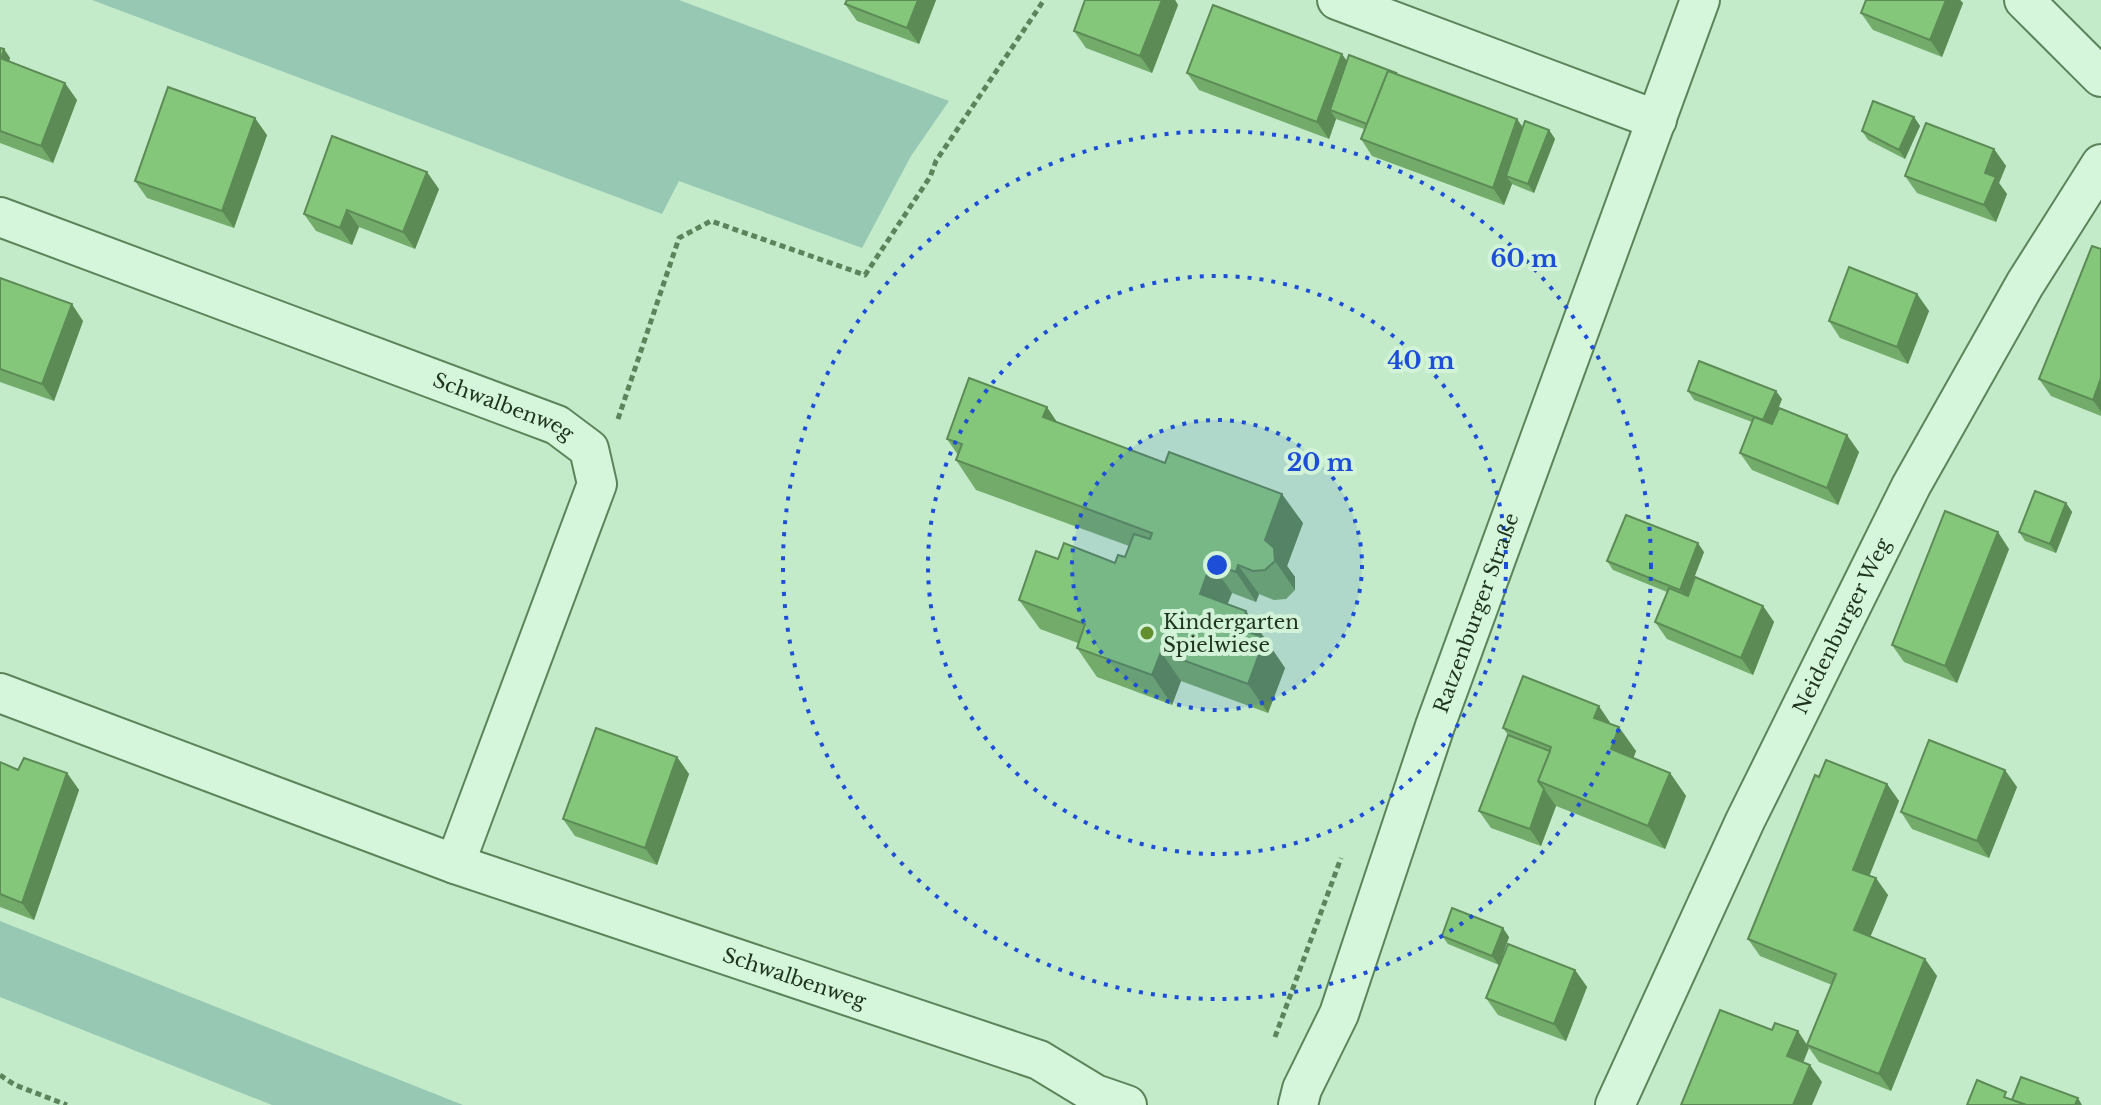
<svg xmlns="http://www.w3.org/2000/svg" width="2101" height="1105" font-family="'Libre Baskerville',serif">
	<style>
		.green { fill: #97c8b4 }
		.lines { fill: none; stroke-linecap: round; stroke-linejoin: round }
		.street-casing { stroke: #5b845b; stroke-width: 42 }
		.path { stroke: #5b845b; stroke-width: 5; stroke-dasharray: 6 4; stroke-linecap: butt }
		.street { stroke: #d5f6db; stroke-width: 38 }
		.wall { fill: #72ab6a }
		.shaded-wall { fill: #5c8b56 }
		.building { fill: #84c77b; stroke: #5c8b56; stroke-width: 2 }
		.ring { fill: none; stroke: #1d4ed8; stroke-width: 4; stroke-dasharray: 4 8 }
		.poi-dot { fill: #638f2f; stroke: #d2f3d8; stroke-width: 3 }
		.labels { text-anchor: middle; stroke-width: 8; stroke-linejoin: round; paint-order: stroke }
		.street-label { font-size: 20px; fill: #1f341e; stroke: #d2f3d8 }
		.poi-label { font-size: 20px; fill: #1f341e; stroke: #d2f3d8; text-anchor: start }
		.centre { fill: #1d4ed8; stroke: #d2f3d8; stroke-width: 4 }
		.ring-label { font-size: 24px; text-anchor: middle; font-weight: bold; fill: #1d4ed8; stroke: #d2f3d8; stroke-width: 8; stroke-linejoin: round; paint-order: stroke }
	</style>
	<rect width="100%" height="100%" fill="#c3ebc9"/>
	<g class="green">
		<path d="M92,0h587l270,101 -38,55 -49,92 -183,-67 -17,33z"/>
		<path d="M0,921l463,184h-191l-272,-108z"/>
	</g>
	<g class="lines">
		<g class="street-casing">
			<g id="street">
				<path d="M1337,0l320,120"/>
				<path d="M2024,0l77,77"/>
				<path id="s1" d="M0,217l557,208 32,24 8,35 -142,380"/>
				<path id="s2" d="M0,693l455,171 584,196 56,34 32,11"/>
				<path id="s3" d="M1298,1105l4,-16 37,-75 96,-288 265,-726"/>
				<path id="s4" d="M1615,1105l130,-284 166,-335 114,-202 76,-120"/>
			</g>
		</g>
		<g class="path">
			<path d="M618,419l61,-181 32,-17 154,54 65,-98 6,-16 108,-161"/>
			<path d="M1275,1037l66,-179"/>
			<path d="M0,1075l15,10 52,20"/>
		</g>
		<use href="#street" class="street"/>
	</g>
	<g class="wall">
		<path d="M936,0l-17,44 -62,-23 -12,-17z"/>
		<path d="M1085,0h90l3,5 -26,68 -66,-25 -12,-17z"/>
		<path d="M1866,0h94l3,3 -21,54 -69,-27 -12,-17z"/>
		<path d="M0,48l4,1 6,9 -1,4 68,38 -24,63 -53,-20z"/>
		<path d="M1347,61l50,14 120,44 6,9 26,2 6,9 -21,54 -22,-9 -8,21 -132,-49 -11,-17 3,-10 -28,-10 -7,20 -130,-49 -12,-17z"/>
		<path d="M1914,117l6,9 -15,33 -37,-19 -6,-9z"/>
		<path d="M267,135l-33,93 -87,-30 -12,-17z"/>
		<path d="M1994,149l12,17 -7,17 8,11 -11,28 -79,-29 -12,-17z"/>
		<path d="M439,189l-24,60 -56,-22 -7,18 -36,-14 -12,-17z"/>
		<path d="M2101,249v167l-50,-20 -12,-17z"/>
		<path d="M0,278l83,43 -29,80 -54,-19z"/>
		<path d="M1917,294l12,17 -21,53 -68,-26 -11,-17z"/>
		<path d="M1688,391l94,8 -10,25 87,28 -21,53 -86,-35 -12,-17 12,-31 -58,-22z"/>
		<path d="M1057,422l246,101 -16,43 8,11v13l-9,9 -12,1 -15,-6 -3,8 -24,-9 -5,11 19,7 39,57 -17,45 -87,-32 -9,24 -75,-28 -20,-29 1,-5 -38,-14 -21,-29 39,-41 57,4 10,-6 4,-11 -153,-56 -20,-30 2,-5 -11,-16z"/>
		<path d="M2066,503l6,9 -16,41 -31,-12 -6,-9z"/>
		<path d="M2009,549l-52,134 -53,-21 -12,-17z"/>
		<path d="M1704,552l-17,44 76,10 11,16 -21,53 -86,-36 -12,-17 12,-30 -54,-22 -6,-9z"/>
		<path d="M1612,725l24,26 -3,7 37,15 16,23 -21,53 -109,-43 -15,40 -50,-18 -12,-17 29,-76 -5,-7z"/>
		<path d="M677,757l12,17 -32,91 -82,-29 -12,-17z"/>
		<path d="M0,762l18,8 49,3 12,17 -45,130 -34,-13z"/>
		<path d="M1819,777l68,7 12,17 -30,75 19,19 -18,42 55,22 12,17 -46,115 -72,-29 -12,-17 25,-60 -72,-29 -12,-17z"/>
		<path d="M2017,787l-28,71 -77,-29 -11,-17z"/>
		<path d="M1442,936l67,1 -10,28 -51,-21z"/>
		<path d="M1575,970l12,17 -21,54 -68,-26 -12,-17z"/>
	</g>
	<g class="shaded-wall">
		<path d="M918,0h18l-17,44 -12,-16z"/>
		<path d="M1162,0h13l3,5 -26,68 -12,-17z"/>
		<path d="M1946,0h14l3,3 -21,54 -12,-17z"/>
		<path d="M4,49l6,9 -10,28v-25z"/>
		<path d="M1342,54l12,17 -24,39 6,9 -7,20 -12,-17z"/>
		<path d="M65,83l12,17 -24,63 -12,-17z"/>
		<path d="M1914,117l6,9 -15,33 -6,-9z"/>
		<path d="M255,118l12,17 -33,93 -12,-17z"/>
		<path d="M1517,119l12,17 -23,40 6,8 -8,21 -11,-17z"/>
		<path d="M1549,130l6,9 -21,54 -6,-9z"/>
		<path d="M1994,149l12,17 -7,17 8,11 -11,28 -12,-17 1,-32z"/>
		<path d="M427,172l12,17 -24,60 -12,-17z"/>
		<path d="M347,210l12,17 -7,18 -12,-17z"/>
		<path d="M1917,294l12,17 -21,53 -11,-17z"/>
		<path d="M72,304l11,17 -29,80 -12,-17z"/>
		<path d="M2101,378v34l-8,-12z"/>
		<path d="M1776,391l6,8 -12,30 -7,-9z"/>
		<path d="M1047,407l20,30 -24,-20z"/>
		<path d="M1847,435l12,17 -21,53 -11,-17z"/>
		<path d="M1282,494l21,29 -16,43 8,11v13l-20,-29 -10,-21z"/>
		<path d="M2066,503l6,9 -16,41 -6,-9z"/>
		<path d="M1998,532l11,17 -52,134 -12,-17z"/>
		<path d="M1698,543l6,9 -18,47 -6,-9z"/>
		<path d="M1211,563l21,30 -12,30 -20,-29z"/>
		<path d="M1238,565l21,29 -3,8 -20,-30z"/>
		<path d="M1763,606l11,16 -21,53 -12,-17z"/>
		<path d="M1246,611l39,57 -17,45 -20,-29 -8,-55z"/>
		<path d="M1161,652l20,29 -9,24 -20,-30z"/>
		<path d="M1599,706l16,24 -21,-12z"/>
		<path d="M1619,727l17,24 -8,22 -17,-24z"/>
		<path d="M677,757l12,17 -32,91 -12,-17z"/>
		<path d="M2005,770l12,17 -28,71 -12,-17z"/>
		<path d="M67,773l12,17 -45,130 -12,-17z"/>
		<path d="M1670,773l16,23 -21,53 -17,-23z"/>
		<path d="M1887,784l12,17 -34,86 -12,-17z"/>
		<path d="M1544,789l12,17 -15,40 -11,-17z"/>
		<path d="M1876,878l12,17 -22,52 -12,-17z"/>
		<path d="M1503,928l6,9 -10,28 -7,-9z"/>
		<path d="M1925,959l12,17 -46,115 -12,-17z"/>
		<path d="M1575,970l12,17 -21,54 -12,-17z"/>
		<path d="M1798,1031l11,17 -10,25 -12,-17z"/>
		<path d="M1810,1065l12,17 -10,23h-19z"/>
		<path d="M2078,1098l4,7h-7z"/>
	</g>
	<g class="building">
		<path d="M847,0h71l-11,28 -62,-24z"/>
		<path d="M1085,0h77l-22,56 -66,-25z"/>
		<path d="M1866,0h80l-16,40 -69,-27z"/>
		<path d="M1213,5l129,49 -25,68 -130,-49z"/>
		<path d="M0,48l4,1 -3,10 -1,-1z"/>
		<path d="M1349,55l47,18 -1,1 -7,-3 -21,53 -37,-14z"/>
		<path d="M0,58l65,25 -24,63 -41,-15z"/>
		<path d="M1388,71l129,48 -24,69 -132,-49z"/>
		<path d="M168,87l87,31 -33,93 -87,-30z"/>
		<path d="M1873,101l41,16 -15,33 -37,-19z"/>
		<path d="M1525,121l24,9 -21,54 -22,-8z"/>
		<path d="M1926,123l68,26 -9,24 11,4 -12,28 -79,-29z"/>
		<path d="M332,136l95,36 -24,60 -56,-22 -7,18 -36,-14z"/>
		<path d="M2092,246l9,3v129l-8,22 -54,-21z"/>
		<path d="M1849,267l68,27 -20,53 -68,-26z"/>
		<path d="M0,278l72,26 -30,80 -42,-15z"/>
		<path d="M1699,361l77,30 -13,29 -75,-29z"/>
		<path d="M969,378l78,29 -4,10 122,46 4,-11 113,42 -17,46 9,8 1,13 -10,9 -12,1 -15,-6 -2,7 -25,-9 -11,31 46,17 -6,18 25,9 -17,46 -87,-32 -9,23 -75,-27 8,-24 -66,-24 17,-49 22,8 6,-16 51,20 3,-8 7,2 9,-23 16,5 2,-6 -196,-73 6,-16 -15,-5z"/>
		<path d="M1779,408l68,27 -20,53 -87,-35 14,-36 18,7z"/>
		<path d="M2035,491l31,12 -16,41 -31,-12z"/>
		<path d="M1945,511l53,21 -53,134 -53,-21z"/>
		<path d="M1626,515l72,28 -18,47 -73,-29z"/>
		<path d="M1695,577l68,29 -22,52 -86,-36 14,-34 19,8z"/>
		<path d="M1523,676l76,30 -5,12 25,9 -8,22 59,24 -22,53 -110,-45 13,-34 -48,-19z"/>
		<path d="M596,728l81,29 -32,91 -82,-29z"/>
		<path d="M1508,735l42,16 -12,30 6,8 -14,40 -51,-18z"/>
		<path d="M1929,740l76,30 -28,71 -76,-29z"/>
		<path d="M24,758l43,15 -45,130 -22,-9v-132l18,8z"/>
		<path d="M1826,760l61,24 -34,86 23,8 -22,52 71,29 -46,115 -72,-29 29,-71 -88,-35 67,-164 4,2z"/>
		<path d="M1452,908l51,20 -11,28 -50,-20z"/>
		<path d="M1508,944l67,26 -21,54 -68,-26z"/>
		<path d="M1720,1010l52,20 3,-7 23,8 -11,25 23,9 -17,40h-112z"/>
		<path d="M2021,1077l57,21 -3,7h-49l-14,-5z"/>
		<path d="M1977,1080l29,12 -2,5 22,8h-59z"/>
	</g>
	<circle cx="1217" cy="565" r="145" fill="#1d4ed8" fill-opacity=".12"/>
	<g class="ring">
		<circle cx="1217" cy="565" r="145"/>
		<circle cx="1217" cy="565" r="289"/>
		<circle cx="1217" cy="565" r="434"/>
	</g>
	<circle class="poi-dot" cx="1147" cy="633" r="8"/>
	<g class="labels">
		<g class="street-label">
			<text dy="7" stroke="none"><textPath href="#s1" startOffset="538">Schwalbenweg</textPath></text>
			<text dy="7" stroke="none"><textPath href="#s3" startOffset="524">Ratzenburger Straße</textPath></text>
			<text dy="7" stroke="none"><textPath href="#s4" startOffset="530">Neidenburger Weg</textPath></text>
			<text dy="7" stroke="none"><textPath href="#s2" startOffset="844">Schwalbenweg</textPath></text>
		</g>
		<g class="poi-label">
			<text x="1163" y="629">Kindergarten<tspan x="1163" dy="23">Spielwiese</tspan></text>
		</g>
	</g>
	<circle cx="1217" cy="565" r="12" class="centre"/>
	<g class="ring-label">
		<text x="1524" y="267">60 m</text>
		<text x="1421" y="369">40 m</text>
		<text x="1320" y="471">20 m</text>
	</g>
</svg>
